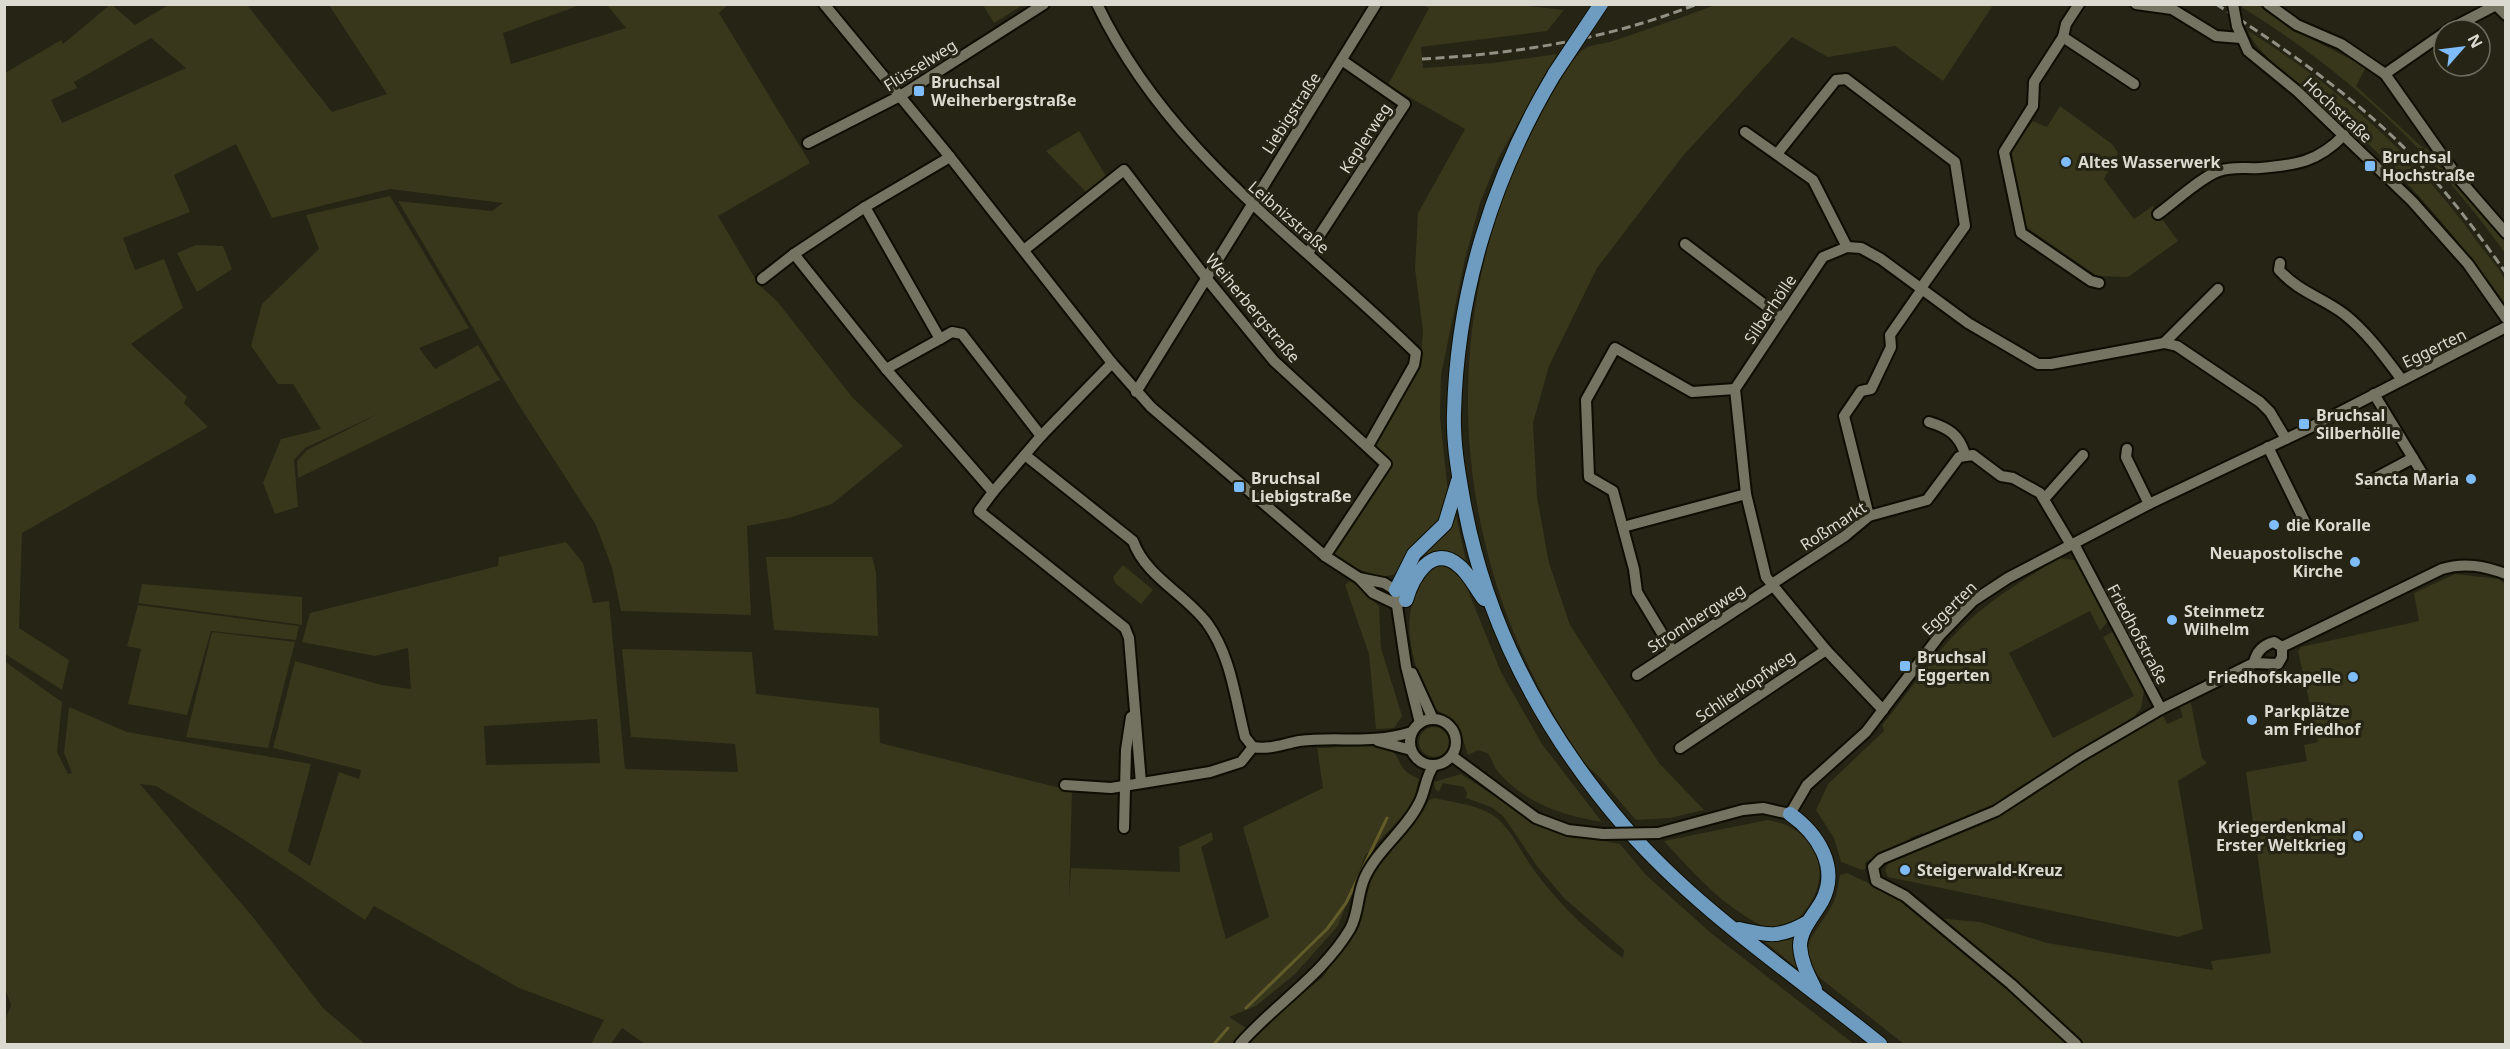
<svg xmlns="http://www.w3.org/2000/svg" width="2510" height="1049" font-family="'Noto Sans',sans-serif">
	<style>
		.green { fill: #38361b; fill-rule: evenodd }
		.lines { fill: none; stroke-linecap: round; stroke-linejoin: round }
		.stream { stroke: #625c2b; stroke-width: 3 }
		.minor-casing { stroke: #0e0d02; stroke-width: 14 }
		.major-casing { stroke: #0e0d02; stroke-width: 16 }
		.minor { stroke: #757362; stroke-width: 10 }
		.major { stroke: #6e9cc0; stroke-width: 14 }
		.rail { stroke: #919085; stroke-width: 3; stroke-dasharray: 9 4.5; stroke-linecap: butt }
		.minor-bridge-casing { stroke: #0e0d02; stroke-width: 14; stroke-linecap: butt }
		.major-bridge-casing { stroke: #0e0d02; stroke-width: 16; stroke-linecap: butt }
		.minor-bridge { stroke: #757362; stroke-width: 10 }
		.major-bridge { stroke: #6e9cc0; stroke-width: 14 }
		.poi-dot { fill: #7ebdf9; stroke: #252415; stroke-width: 2 }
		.labels { text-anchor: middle; stroke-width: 6; stroke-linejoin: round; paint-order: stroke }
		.street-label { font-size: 16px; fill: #dbdad1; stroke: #252415 }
		.poi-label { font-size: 16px; font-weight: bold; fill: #dbdad1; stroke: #252415; text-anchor: start }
	</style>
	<rect width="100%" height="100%" fill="#252415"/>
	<g class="green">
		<path d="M111,4l24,21 33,-20h79l85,107 55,-18 -58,-89h251l-77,28 8,31 115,-36 -19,-23h121l-9,8 91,150 -92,53 41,69 18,16 75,96 51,49 -71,58 -43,14 -42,8 4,89 -130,-4 -9,-43 -16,-43 -79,-123 -119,-201 94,10 11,-8 -113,-14 -118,29 -36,-74 -62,31 16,37 -67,26 12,32 29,-11 19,49 -52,36 56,53 -3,6 24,24 -186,106 -3,95 50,32 -7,30 -57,-36v-581l56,-33 2,4zM151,38l35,30 -124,55 -11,-23 26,-12 -3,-6z"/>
		<path d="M1510,4l54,6 -17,21 -126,16 2,21 70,-5 64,-9 -59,105 -18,44 -15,56 -24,116 -1,42 9,85 -12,28 -44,45 -13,2 -27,-10 -20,-15 56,-89 -21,-22 53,-86 2,-24 -8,-62 3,-56 47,-84 -77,-44 41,-77 -6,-3z"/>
		<path d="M983,5h40l-29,18z"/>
		<path d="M1715,5h278l-50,76 -48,-35 -67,11 -36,-20 -110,120 -85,111 -48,98 -16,57 4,74 12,66 21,62 89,138 45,47 -34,8 -34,2c-12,-13 -23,-27 -35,-41 -5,-6 -13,-11 -17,-17 -121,-174 -151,-389 -73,-586 9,-24 54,-114 73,-127 7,-5 21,-5 29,-8 34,-12 68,-23 102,-36z"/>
		<path d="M2241,5h17l36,25 72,37 -10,19 66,61 5,2 14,19 5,-3 59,72v16c-72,-101 -157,-180 -262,-245z"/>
		<path d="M2248,31c89,55 170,127 231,213 7,10 22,25 26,37 2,6 1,16 0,23 -46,-66 -101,-128 -161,-183 -25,-22 -85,-62 -96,-90z"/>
		<path d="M2060,106l52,38 6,9 -14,26 30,40 19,-13 25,35 -50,36 -31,-1 -71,-49 -15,-77 22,-29 14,6z"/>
		<path d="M1079,131l28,47 -21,14 -40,-41z"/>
		<path d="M390,196l79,132 -50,20 16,21 43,-24 22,35 -202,98 -1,-17 10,-11 73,-37 -75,35 -11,12 4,47 -23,7 -12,-31 18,-44 40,-10 -28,-45h-15l-27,-38 11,-42 57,-55 -13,-34z"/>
		<path d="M196,245l27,1 9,23 -35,23 -20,-39z"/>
		<path d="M1456,515l11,51 -6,-5 -45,5 -10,9c14,-23 39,-35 50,-60z"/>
		<path d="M566,542l17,21 10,40 16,-2 16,168 113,3 -3,-28 -104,-7 -9,-88 130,3 4,42 123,14 1,35 192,48 -3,107 2,-30 109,4 -1,-25 33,-15 1,8 -12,7 25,92 43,-22 -26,-90 80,-39 -6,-40c14,0 65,-5 74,2 13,11 4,18 28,29l-6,26 -48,51 -27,70 -43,48 -39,32 -27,11 25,16 69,-56 37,-56 12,-46 50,-62 7,-13 6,-2c16,4 35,6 50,13 24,10 34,39 49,59 23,32 57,65 89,88l1,-8 -60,-52 -27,-32 -34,-50 -12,-9 -25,-9 1,-5 -3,-6 -21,-4 -4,9 -4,-3 -1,-7 27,-8 76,50 20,8 63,12 26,31 65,58 143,111h-1209l-23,-16 -11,16h-20l13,-24 -85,-32 -145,-82 -9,14 -125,-83 -84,-51 -16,-2 112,132 71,92 42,36h-360v-23l6,-16 -7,-19v-325l58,41 -5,50 11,22 4,-1 -8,-20 5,-46 58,25 184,32 -23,87 22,15 29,-94 20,7 2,-9 -88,-22 22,-87 87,24 29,4 -3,-41 -33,8 -73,-14 8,-29 188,-47 1,-9zM597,719l3,44 -114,2 -2,-39z"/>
		<path d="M766,557h106l4,15 2,64 -104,-6z"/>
		<path d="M2059,558l15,2 9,8 26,52 -9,11 -10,-20 -81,42 44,85 81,-42 -31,-59 9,-5 6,4 26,55 -3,17 -9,12 -113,67 -40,28 -54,22 -3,-4 -12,5 2,4 -30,10 -17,11 1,5 -4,2 -21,-8 -7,-24 -18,-28 12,-26 56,-53 -2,-6c26,-31 47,-65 76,-94 30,-30 65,-51 101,-73z"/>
		<path d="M1444,564l14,8 7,11 36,89 41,72 60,78c-38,-6 -77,-19 -103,-49 -6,-6 -6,-14 -12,-20l-9,-3 -10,5 -8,-25 -7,-11 -22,-12c-16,-43 -32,-76 -13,-121 5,-13 12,-21 26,-22z"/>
		<path d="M1123,565l30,25 -12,14 -26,-21 -2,-6z"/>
		<path d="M2455,574l44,5 6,5v460h-601l-84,-66c-26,-31 -5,-43 11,-71 6,-9 7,-22 9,-32l7,-2 43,20 38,30 21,12 -13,-17 44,4 67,21 166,27 -2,-9 60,-8 -25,-181 61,-11 -3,-16 14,-3 -20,-91 3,-4 118,-26 -5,-28z"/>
		<path d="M1351,580l28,26 2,42 21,68 -8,12 -18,1 -7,-75 -24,-69z"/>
		<path d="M142,584l160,13v28l-164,-22z"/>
		<path d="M138,605l161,21 -3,14 -85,-9 -24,84 -59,-11 13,-55 -14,-3z"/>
		<path d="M212,632l83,10 -27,106 -82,-11z"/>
		<path d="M2190,699l12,59 5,5 -29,18 25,148 -25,8 -290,-60 -3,-7 3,-7 110,-46 84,-57 81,-45 4,9 16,-7 -4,-12z"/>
		<circle cx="1434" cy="742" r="15"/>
		<path d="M1767,820c46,6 69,51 39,89 -5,6 -10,13 -17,17 -5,2 -13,3 -18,4 -44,-19 -76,-55 -107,-89z"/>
		<path d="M1797,935l3,33 -2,1 -34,-28 25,-1z"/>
	</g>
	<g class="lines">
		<g class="stream">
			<path d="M1246,1008l81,-79 19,-26 41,-85"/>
			<path d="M1214,1044l14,-16"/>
		</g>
		<g class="minor-casing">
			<g id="minor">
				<path d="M824,4l126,153 162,206 39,44 174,149 34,22 14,15 23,11 10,-4"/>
				<path d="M1097,4c72,150 204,236 319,349l-2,12 -46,81"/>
				<path d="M2079,4l-13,20 -3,13 -29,45 -1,24 -29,46 17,81 70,48 8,2"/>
				<path d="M2136,4l36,5 44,27 25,2"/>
				<path d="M2268,4l29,21 44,19 44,30 74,105 47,54"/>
				<path d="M2495,4l11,11"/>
				<path d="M2237,26l11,25 49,40 115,110 56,63 38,54"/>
				<path d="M2448,30l50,-26"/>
				<path d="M2063,37l71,47"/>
				<path d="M2385,74l59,-41"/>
				<path d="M1745,132l68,48 34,67"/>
				<path d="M808,143l92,-47 144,-92"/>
				<path d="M1777,154l59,-74 10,-1 109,83 10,64 -44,62"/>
				<path d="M950,157l-85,50 75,132 12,-7 10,2 79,102"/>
				<path d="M865,207l-71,47 92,115 107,123 -14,19 146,117 4,10 12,145"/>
				<path d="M2158,214c17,-12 43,-37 61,-43 15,-5 26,-2 41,-3 36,-3 58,-6 84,-33"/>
				<path d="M1685,244l97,74"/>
				<path d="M1024,250l100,-80 83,109 67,82 112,103 -61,92"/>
				<path d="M1308,253l97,-149 -62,-43"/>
				<path d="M2280,263l-1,7c20,22 42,27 65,44 22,17 41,43 58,66"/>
				<path d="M762,279l32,-25"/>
				<path d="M2164,343l54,-54"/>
				<path d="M886,369l54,-30"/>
				<path d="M1136,392l240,-388"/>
				<path d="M2374,394l51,84"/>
				<path d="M1929,422c20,6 30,13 36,32"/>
				<path d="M2268,447l39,79"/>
				<path d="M2127,449l-1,8 23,47"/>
				<path d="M1025,455l108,86c13,36 51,52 74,82 24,33 28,75 38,114l8,10c17,3 30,-3 46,-6 41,-5 70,4 113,-9"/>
				<path d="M2368,482l45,-24"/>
				<path d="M993,492l48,-56 71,-73"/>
				<path d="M2045,498l38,-43"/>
				<path d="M1869,516l-25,-100 17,-25 10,-2 20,-42 -1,-12 32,-46"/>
				<path d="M1623,527l123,-33"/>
				<path d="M2074,544l87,165 93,-46 24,1 4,-7v-10"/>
				<path d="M1359,578l25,5 16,10"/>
				<path d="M1772,584l73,-48 24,-20 58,-16 32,-43 14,-2 28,21 12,2 27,15 31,52"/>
				<path d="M1396,599l10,67 14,57"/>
				<path d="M2282,647l160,-78c22,-7 42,-3 64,5"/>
				<path d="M1672,650l-35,-58 -3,-23 -21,-78 -24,-14 -3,-77 29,-52 77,44 43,-3"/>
				<path d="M2254,663c2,-11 9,-18 20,-21l8,5"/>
				<path d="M1412,673l21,46"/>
				<path d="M1637,675l136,-89"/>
				<path d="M1883,710l-57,-60 -60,-73 -20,-83 -11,-105 88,-132 24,-10 14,1 20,11 87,64 70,41h13l113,-21 13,3 83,56 10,10 16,27"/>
				<circle cx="1433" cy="742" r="23"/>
				<path d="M1378,741l33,9"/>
				<path d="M1680,748l146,-98"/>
				<path d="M1452,756l84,62 32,12 35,4"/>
				<path d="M1065,785l46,3 99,-16 31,-10 12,-15"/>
				<path d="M1124,828l2,-78 5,-33"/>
				<path d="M1658,833l85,-23 20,-2 27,6 17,-29 59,-53 74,-97 33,-34 35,-23 141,-74 158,-75 199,-102"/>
				<path d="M1240,1044c35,-40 82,-68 110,-115 9,-15 7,-36 15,-52 13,-28 41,-47 54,-74 7,-13 6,-26 15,-38"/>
				<path d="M2076,1044l-65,-60 -106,-88 -29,-15 -3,-14 8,-8 115,-48 83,-54 82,-48"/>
			</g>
		</g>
		<g class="major-casing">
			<g id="major">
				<path d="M1555,73c-62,103 -98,219 -101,340 -1,29 4,58 9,86 22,124 80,233 162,328 73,84 169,147 255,217"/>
				<path d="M1396,590l18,-36 31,-30 13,-43"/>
				<path d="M1406,600c6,-21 25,-57 52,-35 11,8 18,24 26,34"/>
				<path d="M1790,814c27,19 50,53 32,87 -7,13 -22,28 -22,45 1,16 8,29 15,43"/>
				<path d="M1739,929c30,7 41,9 69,-7"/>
			</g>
		</g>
		<use href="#minor" class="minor"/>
		<use href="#major" class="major"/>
		<g class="rail">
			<path d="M2216,4c73,47 145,97 205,161 31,33 58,70 85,108"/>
			<path d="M1422,59c94,-5 187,-20 275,-55"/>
		</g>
		<g class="minor-bridge-casing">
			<g id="minor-bridge">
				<path d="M2233,4l4,22"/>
				<path d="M1603,834l55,-1"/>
			</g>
		</g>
		<g class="major-bridge-casing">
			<path id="major-bridge" d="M1555,73l46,-69"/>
		</g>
		<use href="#minor-bridge" class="minor-bridge"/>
		<use href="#major-bridge" class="major-bridge"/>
	</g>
	<g class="poi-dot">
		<rect x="913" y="85" width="12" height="12" rx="3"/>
		<circle cx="2066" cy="162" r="6"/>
		<rect x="2364" y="160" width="12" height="12" rx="3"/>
		<rect x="2298" y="418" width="12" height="12" rx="3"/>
		<circle cx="2471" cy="479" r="6"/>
		<rect x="1233" y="481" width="12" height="12" rx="3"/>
		<circle cx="2274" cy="525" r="6"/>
		<circle cx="2355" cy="562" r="6"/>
		<circle cx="2172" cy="620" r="6"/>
		<rect x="1899" y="660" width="12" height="12" rx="3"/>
		<circle cx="2353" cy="677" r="6"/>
		<circle cx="2252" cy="720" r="6"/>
		<circle cx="2358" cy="836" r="6"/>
		<circle cx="1905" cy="870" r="6"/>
	</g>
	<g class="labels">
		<g class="street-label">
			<text transform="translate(920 65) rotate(-32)" y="6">Flüsselweg</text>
			<text transform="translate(2338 110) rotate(43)" y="6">Hochstraße</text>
			<text transform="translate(1291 113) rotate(-57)" y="6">Liebigstraße</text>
			<text transform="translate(1365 138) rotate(-57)" y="6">Keplerweg</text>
			<text transform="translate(1289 217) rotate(41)" y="6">Leibnizstraße</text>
			<text transform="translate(1253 308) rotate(50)" y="6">Weiherbergstraße</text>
			<text transform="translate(1770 309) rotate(-56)" y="6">Silberhölle</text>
			<text transform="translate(2434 348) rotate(-26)" y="6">Eggerten</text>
			<text transform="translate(1833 526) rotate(-33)" y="6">Roßmarkt</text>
			<text transform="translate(1949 608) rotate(-44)" y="6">Eggerten</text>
			<text transform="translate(1696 618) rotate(-33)" y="6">Strombergweg</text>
			<text transform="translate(2138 634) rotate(62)" y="6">Friedhofstraße</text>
			<text transform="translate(1745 686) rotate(-34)" y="6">Schlierkopfweg</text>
		</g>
		<g class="poi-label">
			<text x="931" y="88">Bruchsal<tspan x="931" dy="18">Weiherbergstraße</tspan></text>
			<text x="2382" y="163">Bruchsal<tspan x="2382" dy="18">Hochstraße</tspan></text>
			<text x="2078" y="168">Altes Wasserwerk</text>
			<text x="2316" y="421">Bruchsal<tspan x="2316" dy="18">Silberhölle</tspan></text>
			<text x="1251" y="484">Bruchsal<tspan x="1251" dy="18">Liebigstraße</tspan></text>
			<text x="2459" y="485" text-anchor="end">Sancta Maria</text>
			<text x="2286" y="531">die Koralle</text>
			<text x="2343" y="559" text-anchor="end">Neuapostolische<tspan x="2343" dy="18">Kirche</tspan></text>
			<text x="2184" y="617">Steinmetz<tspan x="2184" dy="18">Wilhelm</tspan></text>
			<text x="1917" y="663">Bruchsal<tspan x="1917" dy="18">Eggerten</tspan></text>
			<text x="2341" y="683" text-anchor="end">Friedhofskapelle</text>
			<text x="2264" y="717">Parkplätze<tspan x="2264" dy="18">am Friedhof</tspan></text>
			<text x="2346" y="833" text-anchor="end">Kriegerdenkmal<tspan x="2346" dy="18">Erster Weltkrieg</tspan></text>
			<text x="1917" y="876">Steigerwald-Kreuz</text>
		</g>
	</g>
	<rect width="2510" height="1049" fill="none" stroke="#dbdad1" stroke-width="12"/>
	<g transform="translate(2462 48) rotate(62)"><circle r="28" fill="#252415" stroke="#6e6d60" stroke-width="1.5"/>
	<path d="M0-4.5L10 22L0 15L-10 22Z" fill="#7ebdf9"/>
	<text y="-9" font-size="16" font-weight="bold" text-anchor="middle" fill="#dbdad1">N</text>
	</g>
</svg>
